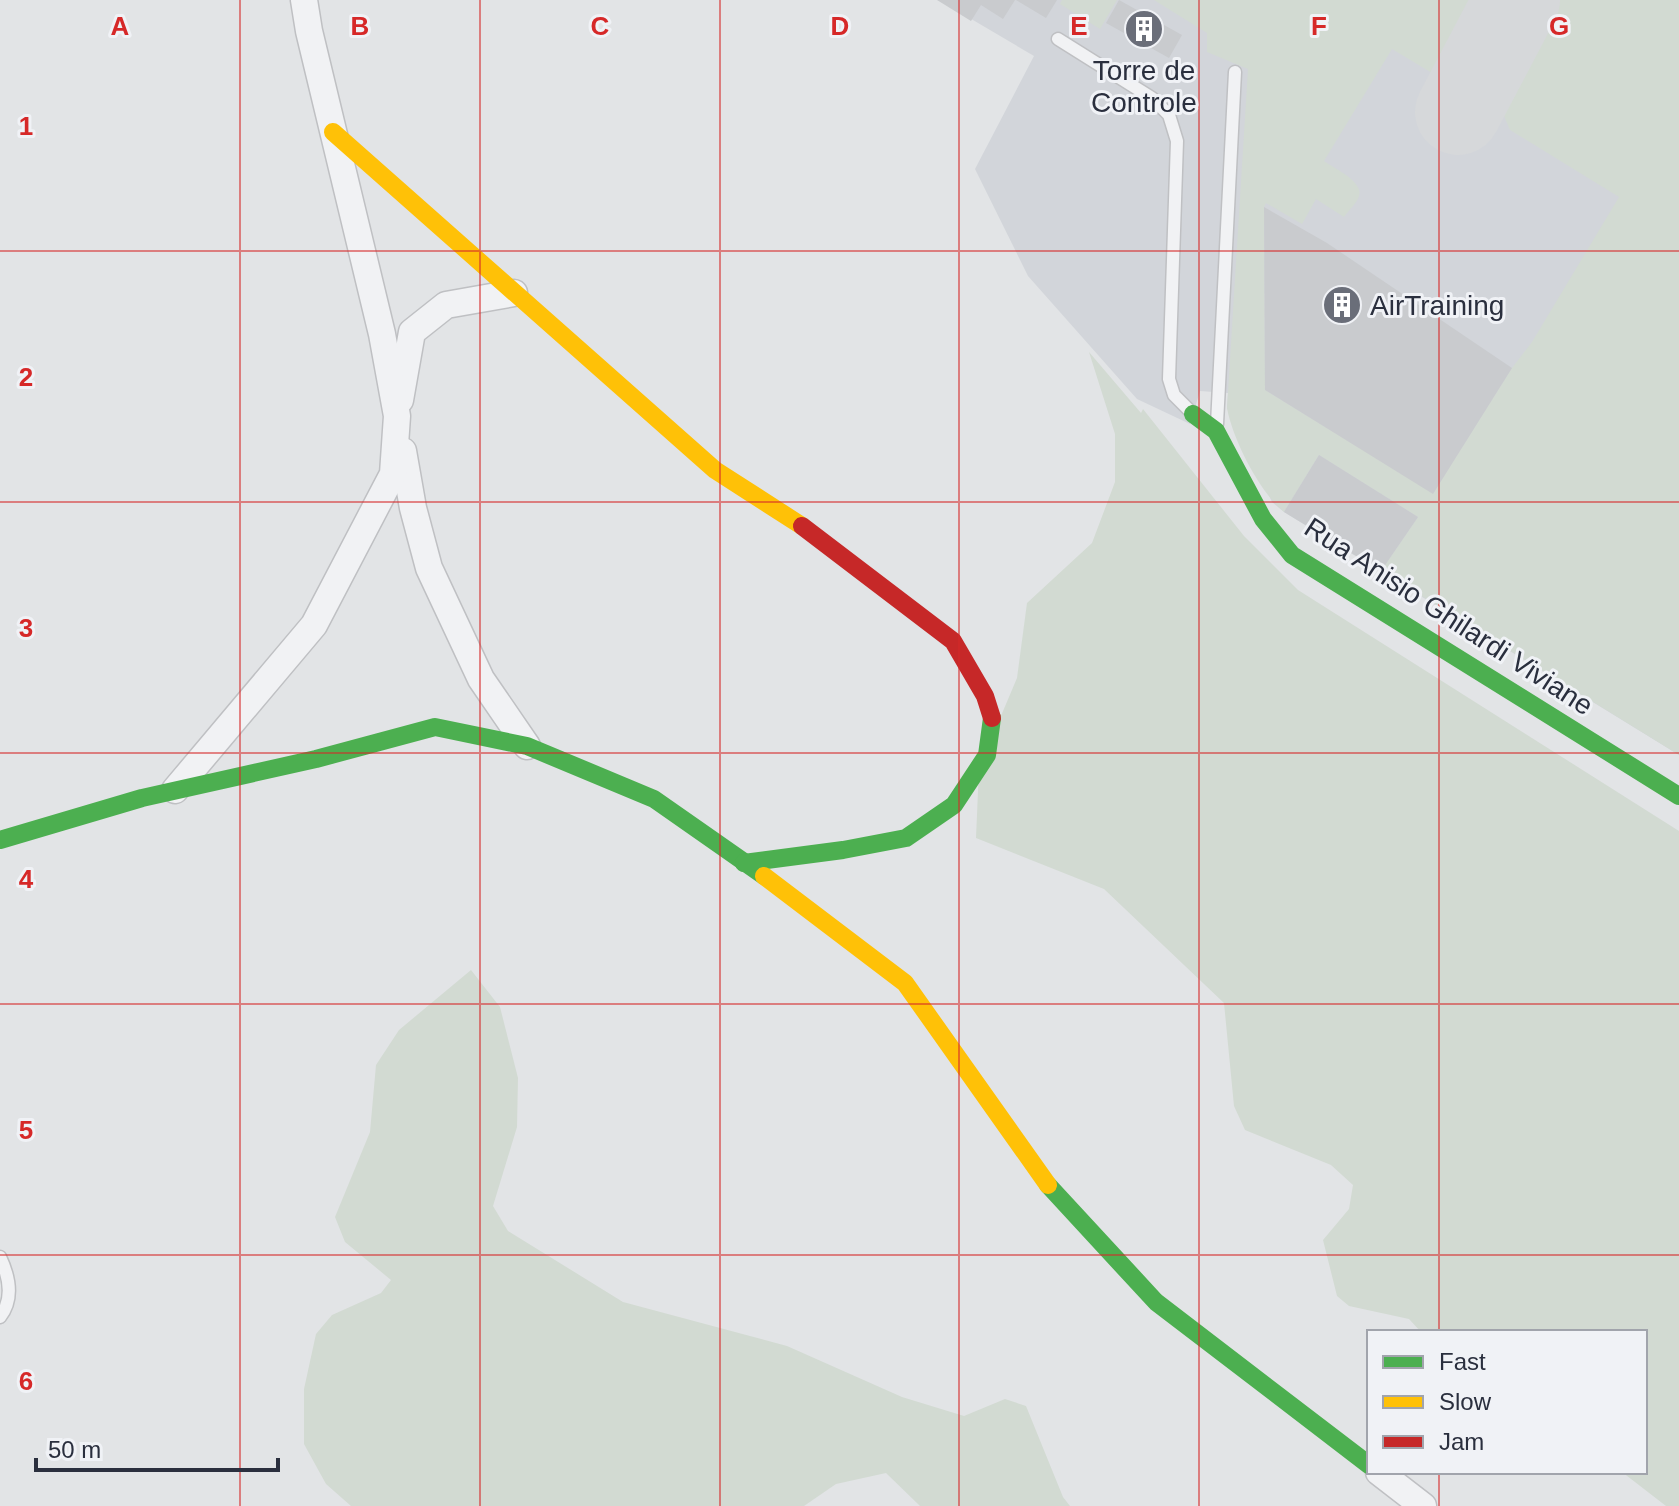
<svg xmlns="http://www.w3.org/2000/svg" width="1679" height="1506" font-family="Helvetica,sans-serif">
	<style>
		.built { fill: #d2d5da }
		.green { fill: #d2dad2 }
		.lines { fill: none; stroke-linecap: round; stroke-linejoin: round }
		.taxiway { stroke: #d6d8da; stroke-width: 86 }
		.building { fill: #c9cbce }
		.lane-casing { stroke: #bfc0c3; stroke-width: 15 }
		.street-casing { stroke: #bfc0c3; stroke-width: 29 }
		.lane { stroke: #f1f2f4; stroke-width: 12 }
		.street { stroke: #f1f2f4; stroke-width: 26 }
		.fast { stroke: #4caf50; stroke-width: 18 }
		.slow { stroke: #ffc107; stroke-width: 18 }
		.jam { stroke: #c62828; stroke-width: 18 }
		.grid { fill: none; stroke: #d62828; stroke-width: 2; stroke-opacity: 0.55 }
		.labels { text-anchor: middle; stroke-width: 6; stroke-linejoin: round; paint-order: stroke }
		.poi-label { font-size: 28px; fill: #2a2f3e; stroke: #f0f2f6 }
		.street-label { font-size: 28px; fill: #2a2f3e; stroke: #f0f2f6 }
		.grid-label { font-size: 26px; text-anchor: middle; font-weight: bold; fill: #d62828; stroke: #f0f2f6; stroke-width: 6; stroke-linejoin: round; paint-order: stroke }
	</style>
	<rect width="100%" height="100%" fill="#e2e4e6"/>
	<path class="built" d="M939,0h740v755l-395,-243 -12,-10 -45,-94 1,-15 -28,-2 -10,33 -53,-25 -109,-123 -53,-107 59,-113z"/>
	<g class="green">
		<path d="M1062,0h55l-17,29 -40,-25z"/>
		<path d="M1154,0h343l-44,76 -11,3 -50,-30 -68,112c10,7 40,21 35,35 -2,7 -11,15 -15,21l-28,-18 -14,25 -36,-21 -2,4 1,183 168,103 79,-125 20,-26 87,-145 -109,-67 -20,-47 45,-83h144v755l-298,-184 37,-54 -99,-62 -35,57c-25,-21 -51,-72 -57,-104l21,-339 -41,-17v-19z"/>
		<path d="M1089,352l52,61 2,-4 101,127 54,54 381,241v675h-13l-44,-34h23v-140h-224l-12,-13 -60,-13 -12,-10 -14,-56 26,-31 4,-24 -22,-20 -86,-35 -11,-24 -10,-103 -120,-114 -128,-51 3,-70 38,-90 10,-75 65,-60 23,-61v-48z"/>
		<path d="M471,970l29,37 18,71 -1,49 -24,79 15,25 115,71 164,44 115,51 62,19 41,-17 21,7 37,91 7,9h-150l-34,-33 -50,11 -32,22h-453l-25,-22 -22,-40v-55l12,-55 16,-19 49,-22 10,-13 -46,-38 -10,-25 35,-85 6,-67 23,-35z"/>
	</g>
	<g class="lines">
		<path class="taxiway" d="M1458,112l59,-112"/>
	</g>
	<g class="building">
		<path d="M937,0h78l-12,19 -22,-14 -10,16z"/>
		<path d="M1016,0h41l-11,18z"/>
		<path d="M1119,0l63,35 -13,23 -63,-35z"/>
		<path d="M1264,207l63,36 185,125 -79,126 -168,-104z"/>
		<path d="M1319,455l99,62 -37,54 -97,-59z"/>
	</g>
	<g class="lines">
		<g class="lane-casing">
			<g id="lane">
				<path d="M1058,39l94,59 17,17 8,26 -8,238 5,16 17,17"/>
				<path d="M1217,424l18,-352"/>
				<path d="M0,1257c9,19 14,42 0,60"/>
			</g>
		</g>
		<g class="street-casing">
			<g id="street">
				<path d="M400,400l12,-68 34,-27 68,-12"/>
				<path d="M403,451l10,57 16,60 52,111 46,67"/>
				<path d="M175,790l139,-165 79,-151 4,-58 -15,-82 -73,-303 -5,-31"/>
				<path d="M1379,1472l44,34"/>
			</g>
		</g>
		<use href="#lane" class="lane"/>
		<use href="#street" class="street"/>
		<g class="fast">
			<path d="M1193,414l23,17 47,88 29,36 387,241"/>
			<path d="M0,840l142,-42 174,-39 119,-32 92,19 127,53 110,77"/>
			<path d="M744,863l99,-13 63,-12 48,-33 33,-50 5,-37"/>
			<path d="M1048,1185l108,117 213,163"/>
		</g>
		<g class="slow">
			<path d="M333,132l382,338 87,56"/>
			<path d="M764,876l141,107 143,202"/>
		</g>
		<path class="jam" d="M802,526l151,115 32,55 7,22"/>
	</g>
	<path class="grid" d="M240,0v1506M480,0v1506M720,0v1506M959,0v1506M1199,0v1506M1439,0v1332M0,251h1679M0,502h1679M0,753h1679M0,1004h1679M0,1255h1679M1439,1472v34"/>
	<defs>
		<g id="building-disc" transform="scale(2)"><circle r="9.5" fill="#6a6e79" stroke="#f0f2f6"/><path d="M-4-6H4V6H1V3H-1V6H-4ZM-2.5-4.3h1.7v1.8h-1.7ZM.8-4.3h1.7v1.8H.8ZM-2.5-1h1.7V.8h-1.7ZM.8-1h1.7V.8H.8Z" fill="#fff"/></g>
	</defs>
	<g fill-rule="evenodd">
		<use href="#building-disc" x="1144" y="29"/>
		<use href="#building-disc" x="1342" y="305"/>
	</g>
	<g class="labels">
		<g class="poi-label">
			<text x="1144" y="80">Torre de<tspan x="1144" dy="32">Controle</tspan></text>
			<text x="1370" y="315" text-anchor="start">AirTraining</text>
		</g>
		<g class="street-label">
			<text transform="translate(1449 616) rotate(33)" y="10">Rua Anisio Ghilardi Viviane</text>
		</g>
	</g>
	<g class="grid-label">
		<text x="120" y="35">A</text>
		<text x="360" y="35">B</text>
		<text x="600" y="35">C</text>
		<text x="840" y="35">D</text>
		<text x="1079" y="35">E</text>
		<text x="1319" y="35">F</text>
		<text x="1559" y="35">G</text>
		<text x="26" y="135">1</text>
		<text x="26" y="386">2</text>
		<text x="26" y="637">3</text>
		<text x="26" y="888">4</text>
		<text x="26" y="1139">5</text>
		<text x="26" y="1390">6</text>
	</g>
	<rect x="1367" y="1330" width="280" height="144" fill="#f0f2f6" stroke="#a1a4ac" stroke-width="2"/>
	<rect x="1383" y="1356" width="40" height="12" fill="#4caf50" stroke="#a1a4ac" stroke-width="2"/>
	<text x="1439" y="1370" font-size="24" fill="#2a2f3e">Fast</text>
	<rect x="1383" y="1396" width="40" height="12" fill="#ffc107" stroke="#a1a4ac" stroke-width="2"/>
	<text x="1439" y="1410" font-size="24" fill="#2a2f3e">Slow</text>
	<rect x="1383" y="1436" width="40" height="12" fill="#c62828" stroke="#a1a4ac" stroke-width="2"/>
	<text x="1439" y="1450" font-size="24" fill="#2a2f3e">Jam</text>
	<path d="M36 1458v12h242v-12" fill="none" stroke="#2a2f3e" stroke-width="4"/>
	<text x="48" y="1458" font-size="24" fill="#2a2f3e" stroke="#f0f2f6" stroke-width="6" paint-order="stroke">50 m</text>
</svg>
